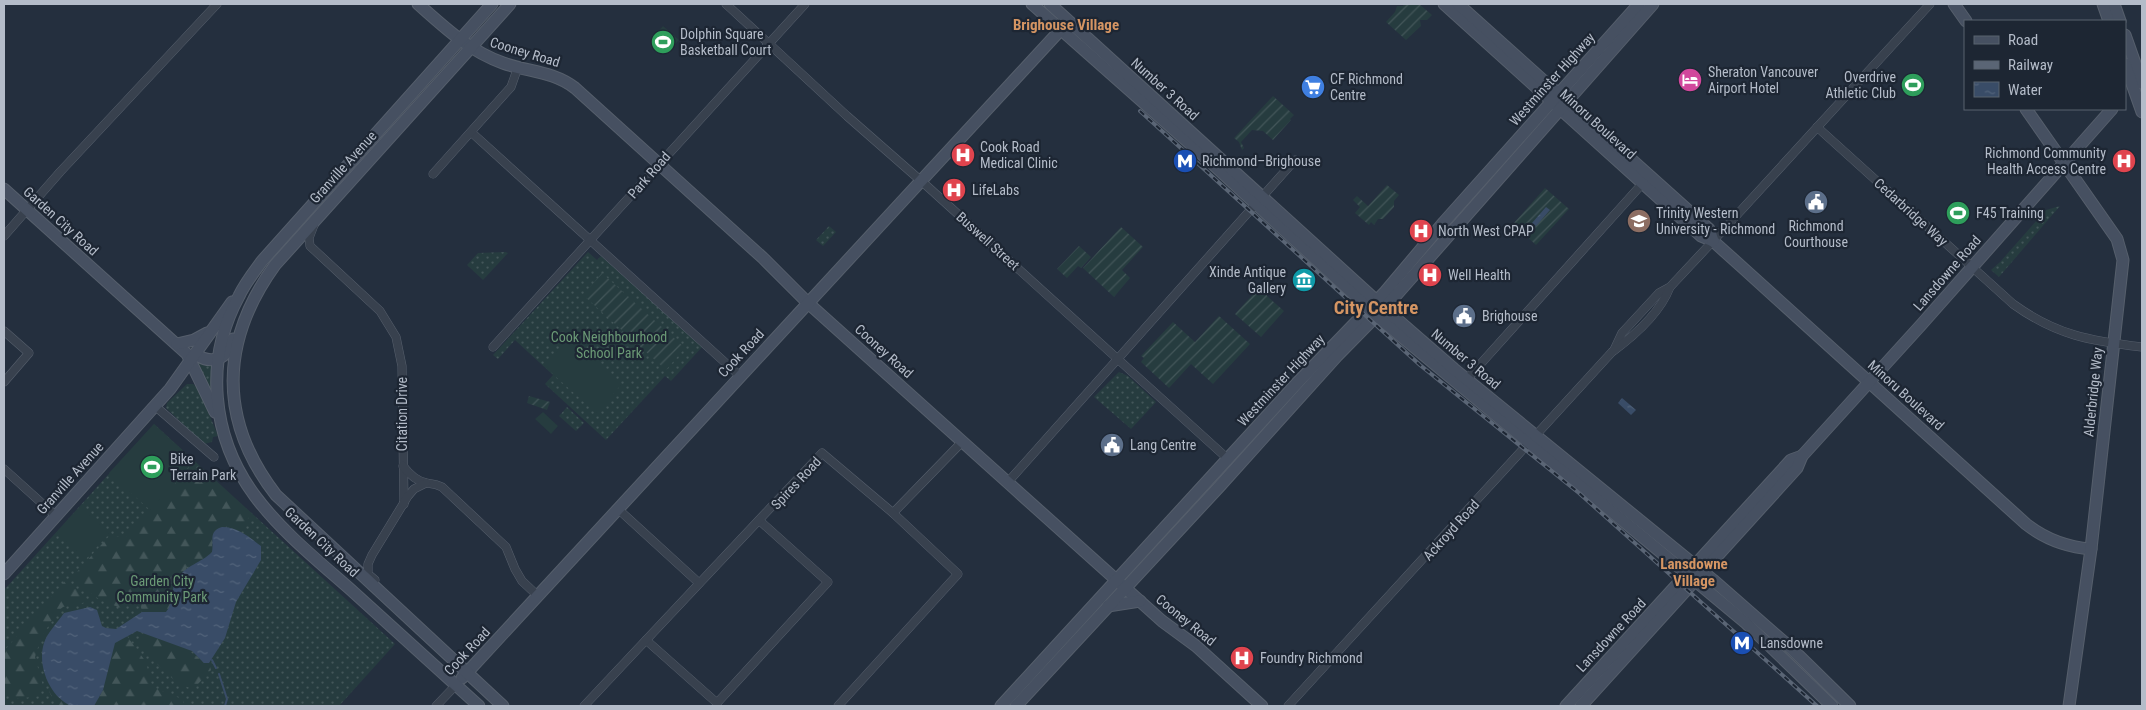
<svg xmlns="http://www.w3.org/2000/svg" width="2146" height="710" font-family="'Roboto Condensed',sans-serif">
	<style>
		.grass { fill: url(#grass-dots) }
		.forest { fill: url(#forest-firs) }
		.garden { fill: url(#garden-furrows) }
		.pitch { fill: #263c3f }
		.water { fill: url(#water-ripples) }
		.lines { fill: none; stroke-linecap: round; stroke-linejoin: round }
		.stream { stroke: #394c67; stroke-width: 2 }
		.street-casing { stroke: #565f6c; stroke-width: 9 }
		.secondary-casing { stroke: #565f6c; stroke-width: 13 }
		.street { stroke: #38414e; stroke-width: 8 }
		.secondary { stroke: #465061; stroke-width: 11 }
		.rail-casing { stroke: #5a6575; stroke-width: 4 }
		.rail { stroke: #1d2633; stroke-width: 2; stroke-dasharray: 5.5; stroke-linecap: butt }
		.labels { text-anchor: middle; stroke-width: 4.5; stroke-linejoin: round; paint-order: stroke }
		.poi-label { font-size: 14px; fill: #b4bcc9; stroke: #1d2633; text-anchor: start }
		.street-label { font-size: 14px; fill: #b4bcc9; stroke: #1d2633 }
		.park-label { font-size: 14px; fill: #6b9a76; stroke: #1d2633 }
		.neighbourhood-label { font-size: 15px; font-weight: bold; fill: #d59563; stroke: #1d2633 }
		.district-label { font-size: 19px; font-weight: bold; fill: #d59563; stroke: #1d2633 }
	</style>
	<defs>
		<pattern id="grass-dots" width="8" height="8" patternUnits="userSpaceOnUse" patternTransform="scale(1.25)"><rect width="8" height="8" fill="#263c3f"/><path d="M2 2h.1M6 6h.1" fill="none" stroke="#435659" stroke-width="1.8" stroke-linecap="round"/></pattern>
		<pattern id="forest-firs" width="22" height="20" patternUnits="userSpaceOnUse" patternTransform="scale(1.25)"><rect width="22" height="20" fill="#263c3f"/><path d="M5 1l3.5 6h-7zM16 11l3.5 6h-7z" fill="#435659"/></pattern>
		<pattern id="garden-furrows" width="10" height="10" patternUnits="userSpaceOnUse" patternTransform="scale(1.25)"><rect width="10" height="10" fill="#263c3f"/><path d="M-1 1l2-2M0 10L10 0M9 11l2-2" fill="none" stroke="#435659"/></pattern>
		<pattern id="water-ripples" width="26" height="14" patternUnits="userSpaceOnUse" patternTransform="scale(1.25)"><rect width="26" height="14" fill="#394c67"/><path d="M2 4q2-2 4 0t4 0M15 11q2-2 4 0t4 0" fill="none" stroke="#53647b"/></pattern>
	</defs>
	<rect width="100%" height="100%" fill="#242f3e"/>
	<g class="grass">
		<path d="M2060,206l-61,71 -8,-7 9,-8 46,-52z"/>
		<path d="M829,226l7,6 -13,14 -7,-6z"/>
		<path d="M505,252l3,1 -25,27 -16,-15 11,-12z"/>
		<path d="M588,252l9,8 4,-4 102,90 -32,35 -6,-5 -59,64 -61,-56 8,-9 -38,-35 -17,19 -5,-4z"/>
		<path d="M198,361l15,1 -1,35 -17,-34z"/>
		<path d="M1119,372l9,4 28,26 -25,27 -37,-32z"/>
		<path d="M187,384h6l6,5 19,47 -5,1 -1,5 -8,2 -38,-36 1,-5z"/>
		<path d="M567,407l17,16 -8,8 -17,-15z"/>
		<path d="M154,424l241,220 -56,62h-335v-116z"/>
	</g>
	<g class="forest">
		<path d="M199,466l53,48 -6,7 -5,11 -11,-5 -18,8v17l-6,6 -19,9 -17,41 -4,4h-24l-2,-10 -3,-3 -16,9 -21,-8 -25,-19 1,-8 34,-38 15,3 44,-50z"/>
		<path d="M66,580l20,18 1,4 -24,5 -6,5 -16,26 -6,19 8,29 -4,10 -23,3 -12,-12v-36z"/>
		<path d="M142,634c24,6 44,11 62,29h5l2,7 -13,14 -8,4c-22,-7 -38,-31 -52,-47z"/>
		<path d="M127,636l19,26 6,25 30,12 3,7h-91l9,-16 10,-44 2,-3z"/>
		<path d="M51,687l21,19h-16l-7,-15z"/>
	</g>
	<g class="garden">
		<path d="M1404,4h15l13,11 -5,5h-7l1,6 -15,14 -20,-18 9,-10 2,-6h6z"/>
		<path d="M1273,96l21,19 -4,4 1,1 -18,20 -10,-9 -11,-1 -11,12 3,6 -2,2 -3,-8 -5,-4z"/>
		<path d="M1387,185l12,10 -5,6v6l-11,12h-5l-4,6 -3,-3 -2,3 -14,-12 5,-6 -7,-7 4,-4 11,10z"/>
		<path d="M1545,188l24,21 -33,36 -23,-21z"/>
		<path d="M1121,227l22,20 -21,23 8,8 -16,19 -31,-29z"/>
		<path d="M1079,246l12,11 -10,11 -3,-2 -11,12 -10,-9z"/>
		<path d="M602,273l83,75 -19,22 -83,-75z"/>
		<path d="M1265,281l2,15 17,15 -23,26 -26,-23z"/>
		<path d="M1219,316l31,28 -37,40 -22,-20 -22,24 -28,-26 3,-4 -3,-2 32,-34 22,20z"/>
		<path d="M529,396l21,6 -3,8 -20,-7z"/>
	</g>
	<g class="pitch">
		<path d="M663,26l16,14 -12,13 -16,-14z"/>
		<path d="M570,338l51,47 -25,28 -52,-47z"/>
		<path d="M543,412l15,14 -7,8 -16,-15z"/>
		<path d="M154,424l40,37 -44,49 -41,-37z"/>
		<path d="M80,507l29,26 -23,26 -29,-26z"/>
	</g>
	<g class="water">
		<path d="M1546,207l4,3 -14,16 -4,-3z"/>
		<path d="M1622,398l14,12 -5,5 -13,-12z"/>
		<path d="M222,527c16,0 27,10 39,19v14l-25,42 -11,36 -16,25h-5l-12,-12 -55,-20 -22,12 -12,47 -9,16c-6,0 -17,2 -23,0 -22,-10 -34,-41 -27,-63 3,-10 14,-21 20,-30l26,-6 7,3 5,16 4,2 10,1 26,-17h24c8,-9 4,-23 11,-33 9,-14 24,-16 35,-27 2,-11 -4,-21 10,-25z"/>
	</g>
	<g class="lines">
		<g class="stream">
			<path d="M212,660l4,8"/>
			<path d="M219,674l8,25 -2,7"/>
		</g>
		<g class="street-casing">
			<g id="street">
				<path d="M726,4l121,112 81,71 300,272"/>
				<path d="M1817,127l196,177c43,31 77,37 129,43"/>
				<path d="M471,132l269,244"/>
				<path d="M433,174l78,-87 7,-20"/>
				<path d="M314,225l-5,13 1,8 70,65 16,26 6,29 2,138"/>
				<path d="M4,236l56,-64 157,-168"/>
				<path d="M4,331l25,22 -25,29"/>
				<path d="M493,347c105,-114 207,-229 312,-343"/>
				<path d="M1614,350l8,-17 37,-40 11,-6 43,-46 217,-237"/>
				<path d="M1467,379l175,-195"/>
				<path d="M155,406l59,51"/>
				<path d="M403,466c6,8 14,15 23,17 7,1 10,1 16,4l64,60 9,22 7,12 16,15"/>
				<path d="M4,469l52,47"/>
				<path d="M1007,483l288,-323"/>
				<path d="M618,509l81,74"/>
				<path d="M893,513l69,-71"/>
				<path d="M375,580l-7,-6v-10l4,-9 36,-59 6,-7 12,-6"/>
				<path d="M646,640l71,63 111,-121 -68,-61"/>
				<path d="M436,706l20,-21"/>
				<path d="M584,706l238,-253 71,60 65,61 -120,132"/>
				<path d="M1288,706l324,-354c22,-16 48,-39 58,-65"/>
			</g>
		</g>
		<g class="secondary-casing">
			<g id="secondary">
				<path d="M418,4c26,23 51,47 85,59 25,9 50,8 72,25l188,170 45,45 207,186 147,132 34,25 66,60"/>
				<path d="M1032,4l174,154 178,164 362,301 86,83"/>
				<path d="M1050,4l341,310 63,55 259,211 79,69 58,57"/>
				<path d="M1444,4l257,232 12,5 30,27 283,256c19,15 41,23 65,25"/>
				<path d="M1458,4l251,225 4,12"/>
				<path d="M1954,4l12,17"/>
				<path d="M2103,4l6,17"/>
				<path d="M2114,4l6,17"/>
				<path d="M2125,35l17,48"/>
				<path d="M2125,64l17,48"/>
				<path d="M2026,109l91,130 6,21 -32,289 -22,157"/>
				<path d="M4,189l183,165 28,58"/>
				<path d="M177,344l17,-4 13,-7"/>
				<path d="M195,354c18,12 33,4 38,-15"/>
				<path d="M4,574l166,-185 62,-87"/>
				<path d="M1108,606l32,-5"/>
				<path d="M462,678l603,-653"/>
				<path d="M479,706c-43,-39 -86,-78 -129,-117 -33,-29 -69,-58 -95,-93 -44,-59 -51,-136 -16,-200 6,-13 15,-24 23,-35l230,-257"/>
				<path d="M503,706l-227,-211c-58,-75 -56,-154 -1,-230l235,-261"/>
				<path d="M1001,706l298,-325 86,-89 59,-70 195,-218"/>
				<path d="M1016,706l203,-219 118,-131 54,-55 262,-297"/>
				<path d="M1566,706l225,-246 11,-4"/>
				<path d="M1581,706l216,-238 5,-12 119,-131 191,-216"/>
			</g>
		</g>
		<use href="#street" class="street"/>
		<use href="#secondary" class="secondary"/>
		<g class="rail-casing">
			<path id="rail" d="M1140,111l280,254 159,128 238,213"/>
		</g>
		<use href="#rail" class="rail"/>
	</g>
	<defs>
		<g id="stadium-disc" transform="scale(1.25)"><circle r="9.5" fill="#2e9e5b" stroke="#1d2633"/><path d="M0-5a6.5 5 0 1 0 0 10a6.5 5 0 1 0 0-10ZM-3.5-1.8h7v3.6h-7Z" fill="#fff"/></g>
		<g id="hotel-disc" transform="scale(1.25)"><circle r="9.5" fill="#d1479c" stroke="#1d2633"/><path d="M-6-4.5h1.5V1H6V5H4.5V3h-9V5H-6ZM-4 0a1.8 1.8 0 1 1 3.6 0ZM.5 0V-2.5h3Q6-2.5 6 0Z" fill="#fff"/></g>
		<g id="supermarket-disc" transform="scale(1.25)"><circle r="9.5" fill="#3f7fe0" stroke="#1d2633"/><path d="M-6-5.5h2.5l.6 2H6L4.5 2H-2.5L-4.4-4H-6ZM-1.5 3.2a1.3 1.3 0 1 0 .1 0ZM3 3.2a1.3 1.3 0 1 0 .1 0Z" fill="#fff"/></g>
		<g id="hospital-disc" transform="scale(1.25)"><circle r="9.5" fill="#e0444e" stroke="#1d2633"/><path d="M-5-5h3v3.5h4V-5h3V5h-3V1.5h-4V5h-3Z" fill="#fff"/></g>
		<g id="metro-disc" transform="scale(1.25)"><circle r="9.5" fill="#1a4fb4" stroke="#1d2633"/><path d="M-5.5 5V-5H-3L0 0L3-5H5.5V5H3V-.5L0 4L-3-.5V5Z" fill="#fff"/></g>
		<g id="civic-disc" transform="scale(1.25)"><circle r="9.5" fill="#5c6f8a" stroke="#1d2633"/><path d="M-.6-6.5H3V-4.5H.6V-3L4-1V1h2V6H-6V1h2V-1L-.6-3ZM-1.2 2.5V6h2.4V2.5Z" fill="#fff"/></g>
		<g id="university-disc" transform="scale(1.25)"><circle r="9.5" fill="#8d6e63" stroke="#1d2633"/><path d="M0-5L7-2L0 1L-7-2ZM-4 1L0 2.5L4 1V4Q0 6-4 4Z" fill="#fff"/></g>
		<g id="museum-disc" transform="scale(1.25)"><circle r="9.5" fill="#0f9aa8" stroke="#1d2633"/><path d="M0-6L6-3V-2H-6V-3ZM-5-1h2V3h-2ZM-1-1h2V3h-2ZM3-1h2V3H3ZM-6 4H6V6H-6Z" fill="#fff"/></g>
	</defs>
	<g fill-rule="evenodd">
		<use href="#stadium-disc" x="663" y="42"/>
		<use href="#hotel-disc" x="1690" y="80"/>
		<use href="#stadium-disc" x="1913" y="85"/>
		<use href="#supermarket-disc" x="1313" y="87"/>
		<use href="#hospital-disc" x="963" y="155"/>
		<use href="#metro-disc" x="1185" y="161"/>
		<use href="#hospital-disc" x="2124" y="161"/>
		<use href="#hospital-disc" x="954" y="190"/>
		<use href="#civic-disc" x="1816" y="202"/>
		<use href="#stadium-disc" x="1958" y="213"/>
		<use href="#university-disc" x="1639" y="221"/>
		<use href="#hospital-disc" x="1421" y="231"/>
		<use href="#hospital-disc" x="1430" y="275"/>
		<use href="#museum-disc" x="1304" y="280"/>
		<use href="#civic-disc" x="1464" y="316"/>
		<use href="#civic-disc" x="1112" y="445"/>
		<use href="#stadium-disc" x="152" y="467"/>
		<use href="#metro-disc" x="1742" y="643"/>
		<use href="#hospital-disc" x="1242" y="658"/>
	</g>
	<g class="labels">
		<g class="poi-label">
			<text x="680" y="39">Dolphin Square<tspan x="680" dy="16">Basketball Court</tspan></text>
			<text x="1708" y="77">Sheraton Vancouver<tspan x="1708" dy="16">Airport Hotel</tspan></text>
			<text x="1896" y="82" text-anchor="end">Overdrive<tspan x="1896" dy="16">Athletic Club</tspan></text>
			<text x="1330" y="84">CF Richmond<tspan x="1330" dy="16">Centre</tspan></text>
			<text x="980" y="152">Cook Road<tspan x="980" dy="16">Medical Clinic</tspan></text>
			<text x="2106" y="158" text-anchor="end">Richmond Community<tspan x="2106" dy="16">Health Access Centre</tspan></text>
			<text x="1202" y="166">Richmond–Brighouse</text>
			<text x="972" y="195">LifeLabs</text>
			<text x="1656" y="218">Trinity Western<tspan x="1656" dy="16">University - Richmond</tspan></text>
			<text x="1976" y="218">F45 Training</text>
			<text x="1816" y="231" text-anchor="middle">Richmond<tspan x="1816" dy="16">Courthouse</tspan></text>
			<text x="1438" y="236">North West CPAP</text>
			<text x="1286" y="277" text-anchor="end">Xinde Antique<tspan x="1286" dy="16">Gallery</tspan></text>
			<text x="1448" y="280">Well Health</text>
			<text x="1482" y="321">Brighouse</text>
			<text x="1130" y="450">Lang Centre</text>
			<text x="170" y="464">Bike<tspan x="170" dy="16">Terrain Park</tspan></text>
			<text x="1760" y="648">Lansdowne</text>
			<text x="1260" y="663">Foundry Richmond</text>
		</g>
		<g class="street-label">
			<text transform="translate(525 52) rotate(17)" y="5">Cooney Road</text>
			<text transform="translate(1552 79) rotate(-48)" y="5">Westminster Highway</text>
			<text transform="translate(1165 89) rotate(42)" y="5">Number 3 Road</text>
			<text transform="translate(1598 124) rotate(42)" y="5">Minoru Boulevard</text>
			<text transform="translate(343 167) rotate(-48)" y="5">Granville Avenue</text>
			<text transform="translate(649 175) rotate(-49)" y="5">Park Road</text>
			<text transform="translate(1911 212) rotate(42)" y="5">Cedarbridge Way</text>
			<text transform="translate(61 221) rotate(42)" y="5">Garden City Road</text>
			<text transform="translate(988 241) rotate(42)" y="5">Buswell Street</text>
			<text transform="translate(1947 273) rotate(-49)" y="5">Lansdowne Road</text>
			<text transform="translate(884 351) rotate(42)" y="5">Cooney Road</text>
			<text transform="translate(741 353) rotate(-47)" y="5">Cook Road</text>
			<text transform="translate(1466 359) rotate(40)" y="5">Number 3 Road</text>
			<text transform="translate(1281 380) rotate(-47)" y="5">Westminster Highway</text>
			<text transform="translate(2093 392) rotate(-84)" y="5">Alderbridge Way</text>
			<text transform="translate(1906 395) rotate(42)" y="5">Minoru Boulevard</text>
			<text transform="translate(402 414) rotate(-90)" y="5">Citation Drive</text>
			<text transform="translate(70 478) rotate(-48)" y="5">Granville Avenue</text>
			<text transform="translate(796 483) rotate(-47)" y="5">Spires Road</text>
			<text transform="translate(1451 530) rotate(-48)" y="5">Ackroyd Road</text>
			<text transform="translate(322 542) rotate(43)" y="5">Garden City Road</text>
			<text transform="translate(1186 620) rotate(39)" y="5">Cooney Road</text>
			<text transform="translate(1611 635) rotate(-47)" y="5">Lansdowne Road</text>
			<text transform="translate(467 651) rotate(-47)" y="5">Cook Road</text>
		</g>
		<g class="park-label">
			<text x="609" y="342">Cook Neighbourhood<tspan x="609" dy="16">School Park</tspan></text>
			<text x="162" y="586">Garden City<tspan x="162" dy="16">Community Park</tspan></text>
		</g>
		<g class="neighbourhood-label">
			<text x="1066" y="30">Brighouse Village</text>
			<text x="1694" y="569">Lansdowne<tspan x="1694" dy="17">Village</tspan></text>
		</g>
		<g class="district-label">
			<text x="1376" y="314">City Centre</text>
		</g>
	</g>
	<rect width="2146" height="710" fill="none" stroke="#b4bcc9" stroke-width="10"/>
	<rect x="1964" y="20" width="162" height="90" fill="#1d2633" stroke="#59626f"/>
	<rect x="1974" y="36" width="25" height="8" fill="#465061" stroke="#59626f"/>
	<text x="2008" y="45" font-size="15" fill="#b4bcc9">Road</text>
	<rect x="1974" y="61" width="25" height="8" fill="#5a6575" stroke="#59626f"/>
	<text x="2008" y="70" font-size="15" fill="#b4bcc9">Railway</text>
	<rect x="1974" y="82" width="25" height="15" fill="url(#water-ripples)" stroke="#59626f"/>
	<text x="2008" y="95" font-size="15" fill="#b4bcc9">Water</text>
</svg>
